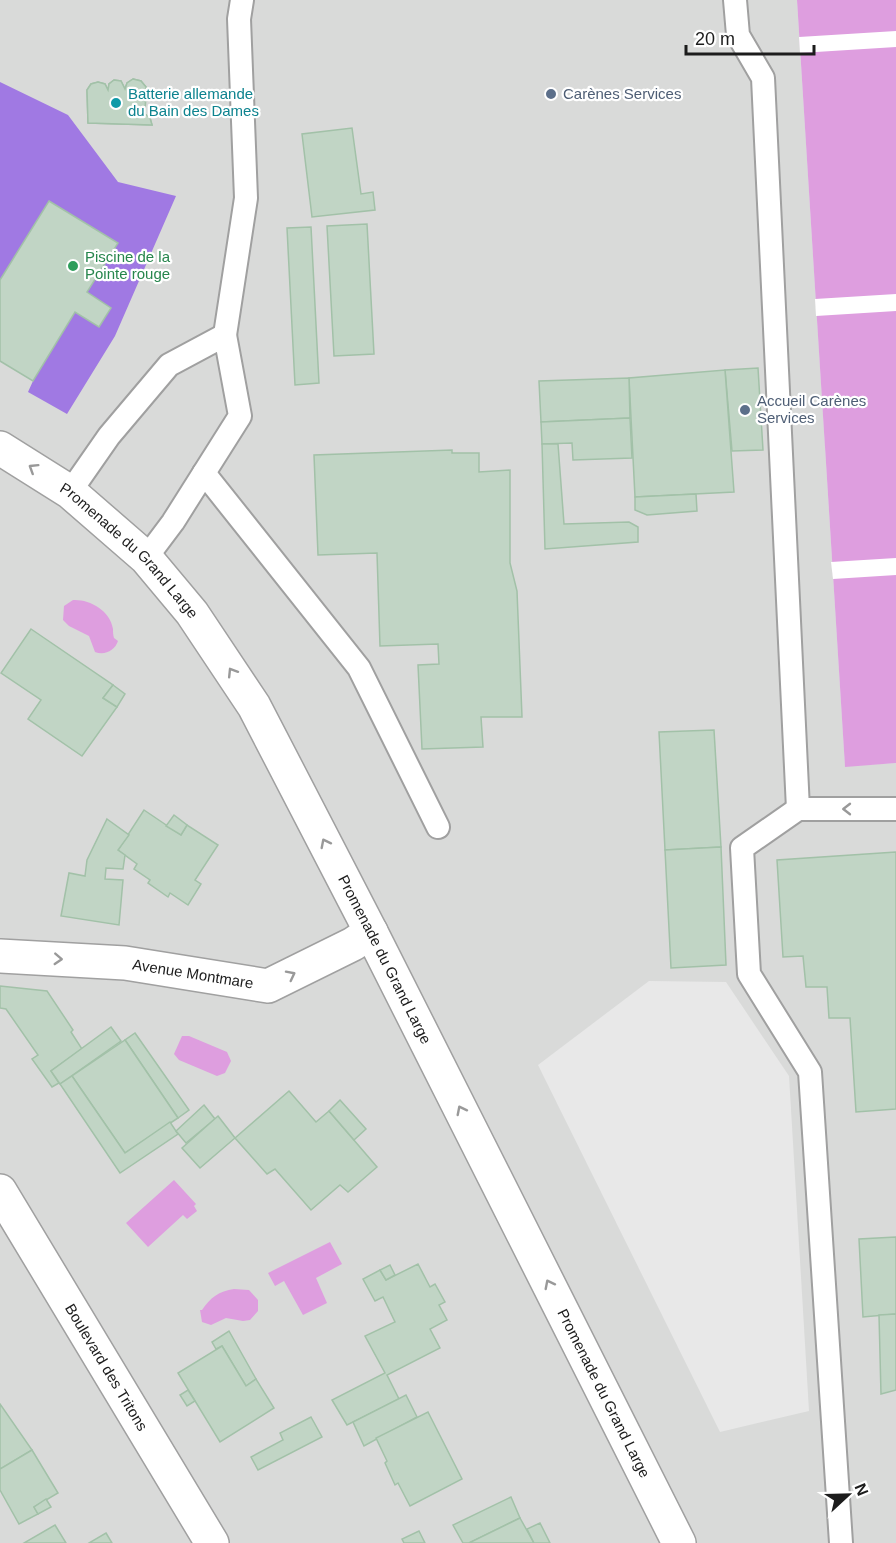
<svg xmlns="http://www.w3.org/2000/svg" width="896" height="1543" font-family="Helvetica,sans-serif">
	<style>
		.residential { fill: #d9dad9 }
		.pitch { fill: #a079e3 }
		.parking { fill: #e8e8e8 }
		.water { fill: #de9edf }
		.pier { fill: #fff }
		.building { fill: #c1d5c5; stroke: #a2c1a8; stroke-width: 1.5 }
		.lines { fill: none; stroke-linecap: round; stroke-linejoin: round }
		.service-casing { stroke: #a0a0a0; stroke-width: 26 }
		.minor-casing { stroke: #a0a0a0; stroke-width: 36 }
		.tertiary-casing { stroke: #a0a0a0; stroke-width: 36 }
		.service { stroke: #fff; stroke-width: 22 }
		.minor { stroke: #fff; stroke-width: 33 }
		.tertiary { stroke: #fff; stroke-width: 33 }
		.oneway { stroke: #999 }
		.service-dot { fill: #5c6f8a; stroke: #fff; stroke-width: 2 }
		.culture-dot { fill: #0f9aa8; stroke: #fff; stroke-width: 2 }
		.leisure-dot { fill: #2e9e5b; stroke: #fff; stroke-width: 2 }
		.labels { text-anchor: middle; stroke-width: 4.5; stroke-linejoin: round; paint-order: stroke }
		.culture-label { font-size: 15px; fill: #0d838f; stroke: #fff; text-anchor: start }
		.service-label { font-size: 15px; fill: #4e5e75; stroke: #fff; text-anchor: start }
		.leisure-label { font-size: 15px; fill: #27864d; stroke: #fff; text-anchor: start }
		.street-label { font-size: 15px; fill: #1c1c1c; stroke: #fff }
	</style>
	<rect width="100%" height="100%" fill="#e1eee6"/>
	<path class="residential" d="M0,0h797l48,766 51,-3v780h-896z"/>
	<path class="pitch" d="M0,82l68,33 50,67 58,14 -61,140 -48,78 -39,-22 5,-11 -33,-20z"/>
	<path class="parking" d="M649,981l77,1 63,94 20,335 -89,21 -182,-367z"/>
	<g class="water">
		<path d="M797,0h99v763l-51,4z"/>
		<path d="M73,600c16,-1 37,10 40,29 0,3 0,6 1,9l4,3c-3,9 -13,15 -23,11l-6,-16 -20,-10 -6,-6 1,-14z"/>
		<path d="M182,1036h7l38,16 4,9 -6,12 -8,3 -38,-16 -5,-6z"/>
		<path d="M174,1180l22,24 -2,2 3,5 -10,8 -4,-4 -35,32 -22,-24z"/>
		<path d="M330,1242l12,22 -26,14 11,25 -24,12 -19,-34 -9,5 -7,-13z"/>
		<path d="M234,1289l15,1 9,10v11l-8,9 -7,1 -17,-3 -15,7 -9,-3 -2,-12h2c8,-12 17,-19 32,-21z"/>
	</g>
	<g class="pier">
		<path d="M896,31v16l-96,6 -1,-16z"/>
		<path d="M896,294v17l-80,5 -1,-17z"/>
		<path d="M896,558v17l-63,4 -2,-17z"/>
	</g>
	<g class="building">
		<path d="M133,79l8,2 5,6 -1,27 5,4 2,7 -64,-2 -1,-33 4,-6 7,-2 7,2 3,6 1,-6 5,-4 7,1 4,8 2,-6z"/>
		<path d="M133,79l8,2 5,6 -1,27 5,4 2,7 -64,-2 -1,-33 4,-6 7,-2 7,2 3,6 1,-6 5,-4 7,1 4,8 2,-6z"/>
		<path d="M352,128l9,66 12,-2 2,18 -63,7 -10,-83z"/>
		<path d="M49,201l69,42 -31,49 24,16 -12,19 -24,-15 -42,69 -33,-20v-81z"/>
		<path d="M367,224l7,130 -40,2 -7,-130z"/>
		<path d="M311,227l8,156 -24,2 -8,-157z"/>
		<path d="M758,368l5,82 -31,1 -7,-81z"/>
		<path d="M725,370l9,122 -99,5 -6,-119z"/>
		<path d="M629,378l1,40 -89,4 -2,-41z"/>
		<path d="M630,418l2,40 -59,2 -1,-17 -30,1 -1,-22z"/>
		<path d="M542,444h16l6,80 65,-2 9,5v15l-93,7z"/>
		<path d="M452,450v3h27v19l31,-2v93l7,28 5,126h-41l2,30 -61,2 -4,-84 21,-1 -1,-20 -58,2 -3,-93 -59,2 -4,-100z"/>
		<path d="M696,494l1,17 -50,4 -12,-5v-13z"/>
		<path d="M31,629l82,56 -10,13 14,9 -35,49 -54,-37 13,-19 -40,-27z"/>
		<path d="M113,685l12,9 -8,13 -14,-9z"/>
		<path d="M714,730l7,117 -56,3 -6,-118z"/>
		<path d="M144,810l37,25 6,-10 31,20 -23,35 6,4 -13,21 -18,-12 -2,4 -20,-14 2,-3 -16,-11 3,-5 -19,-14z"/>
		<path d="M174,815l13,10 -6,10 -15,-9z"/>
		<path d="M107,819l22,16 -11,15 7,5 -2,14 -17,-1 -1,11 18,1 -4,45 -58,-9 8,-43 16,3 2,-16z"/>
		<path d="M721,847l5,118 -55,3 -6,-118z"/>
		<path d="M896,852v257l-40,3 -6,-94h-21l-2,-31h-21l-3,-31 -20,1 -6,-97z"/>
		<path d="M0,986l47,5 26,39 -2,2 11,17 -31,22 8,12 -7,4 -20,-28 6,-4 -32,-46 -6,-1z"/>
		<path d="M111,1027l10,14 -61,43 -9,-13z"/>
		<path d="M135,1033l54,77 -11,8 -53,-78z"/>
		<path d="M125,1040l53,78 -53,35 -53,-77z"/>
		<path d="M72,1076l53,77 45,-31 8,12 -58,39 -60,-89z"/>
		<path d="M289,1091l27,31 13,-11 48,56 -29,25 -8,-7 -29,25 -36,-41 -8,5 -32,-36z"/>
		<path d="M340,1100l26,29 -12,11 -25,-29z"/>
		<path d="M204,1105l11,14 -29,24 -10,-12z"/>
		<path d="M218,1116l17,22 -35,30 -18,-20z"/>
		<path d="M896,1237v77l-33,3 -4,-78z"/>
		<path d="M418,1264l12,23 5,-3 10,18 -6,3 8,15 -17,9 10,19 -53,27 12,24 -52,26 -15,-25 53,-27 -20,-37 30,-14 -12,-25 -8,4 -12,-22 17,-9 6,10z"/>
		<path d="M390,1265l5,10 -9,5 -6,-10z"/>
		<path d="M896,1314v76l-15,4 -2,-79z"/>
		<path d="M229,1331l27,48 -10,7 -24,-40 -6,3 -4,-7z"/>
		<path d="M222,1346l24,40 10,-7 18,29 -54,34 -42,-69z"/>
		<path d="M188,1390l7,11 -8,5 -7,-11z"/>
		<path d="M406,1395l11,22 -53,29 -11,-24z"/>
		<path d="M0,1404l32,46 -32,19z"/>
		<path d="M428,1412l34,67 -52,27 -12,-23 -3,2 -10,-22 2,-2 -11,-23z"/>
		<path d="M311,1417l11,20 -64,33 -7,-13 32,-17 -3,-7z"/>
		<path d="M32,1450l26,43 -24,14 4,7 -19,10 -19,-34v-21z"/>
		<path d="M511,1497l9,21 -51,25h-6l-10,-18z"/>
		<path d="M46,1499l5,8 -13,7 -4,-7z"/>
		<path d="M520,1518l14,25h-65z"/>
		<path d="M540,1523l10,20h-16l-7,-14z"/>
		<path d="M55,1525l11,18h-42z"/>
		<path d="M419,1531l6,12h-21l-2,-4z"/>
		<path d="M106,1533l6,10h-23z"/>
	</g>
	<g class="lines">
		<g class="service-casing">
			<g id="service">
				<path d="M735,0l3,35 25,43 35,731"/>
				<path d="M225,335l21,-137 -7,-179 3,-19"/>
				<path d="M204,473l155,195 79,159"/>
				<path d="M70,492l39,-56 60,-71 56,-30 15,81 -67,106 -27,36"/>
				<path d="M841,1543l-31,-471 -61,-98 -7,-126 56,-39h98"/>
			</g>
		</g>
		<g class="minor-casing">
			<g id="minor">
				<path id="s1" d="M0,956l125,7 143,23 85,-42 18,-12"/>
				<path id="s2" d="M0,1191l212,352"/>
			</g>
		</g>
		<g class="tertiary-casing">
			<g id="tertiary">
				<path id="s3" d="M0,448l70,44 76,66 46,55 62,93 117,226 308,611"/>
			</g>
		</g>
		<use href="#service" class="service"/>
		<use href="#minor" class="minor"/>
		<use href="#tertiary" class="tertiary"/>
	</g>
	<defs><path id="oneway-chevron" d="M-2-3.5L2.5 0L-2 3.5" fill="none" stroke-width="1.6" stroke-linecap="round" stroke-linejoin="round" transform="scale(1.5)"/></defs>
	<g class="oneway">
		<use href="#oneway-chevron" transform="translate(33 468) rotate(-148)"/>
		<use href="#oneway-chevron" transform="translate(232 672) rotate(-122)"/>
		<use href="#oneway-chevron" transform="translate(847 809) rotate(180)"/>
		<use href="#oneway-chevron" transform="translate(325 843) rotate(-117)"/>
		<use href="#oneway-chevron" transform="translate(58 959) rotate(3)"/>
		<use href="#oneway-chevron" transform="translate(291 975) rotate(-27)"/>
		<use href="#oneway-chevron" transform="translate(461 1110) rotate(-117)"/>
		<use href="#oneway-chevron" transform="translate(549 1284) rotate(-117)"/>
	</g>
	<g class="service-dot">
		<circle cx="551" cy="94" r="6"/>
		<circle cx="745" cy="410" r="6"/>
	</g>
	<circle class="culture-dot" cx="116" cy="103" r="6"/>
	<circle class="leisure-dot" cx="73" cy="266" r="6"/>
	<g class="labels">
		<g class="culture-label">
			<text x="128" y="99">Batterie allemande<tspan x="128" dy="17">du Bain des Dames</tspan></text>
		</g>
		<g class="service-label">
			<text x="563" y="99">Carènes Services</text>
			<text x="757" y="406">Accueil Carènes<tspan x="757" dy="17">Services</tspan></text>
		</g>
		<g class="leisure-label">
			<text x="85" y="262">Piscine de la<tspan x="85" dy="17">Pointe rouge</tspan></text>
		</g>
		<g class="street-label">
			<text dy="5" stroke="none"><textPath href="#s3" startOffset="166">Promenade du Grand Large</textPath></text>
			<text dy="5" stroke="none"><textPath href="#s3" startOffset="652">Promenade du Grand Large</textPath></text>
			<text dy="5" stroke="none"><textPath href="#s1" startOffset="194">Avenue Montmare</textPath></text>
			<text dy="5" stroke="none"><textPath href="#s2" startOffset="206">Boulevard des Tritons</textPath></text>
			<text dy="5" stroke="none"><textPath href="#s3" startOffset="1138">Promenade du Grand Large</textPath></text>
		</g>
	</g>
	<g transform="translate(848 1495) rotate(68)" stroke="#ffffff" stroke-width="4.5" paint-order="stroke">
	<path d="M0-4.5L10 22L0 15L-10 22Z" fill="#1c1c1c"/>
	<text y="-9" font-size="16" font-weight="bold" text-anchor="middle" fill="#1c1c1c">N</text>
	</g>
	<path d="M686 45v9h128v-9" fill="none" stroke="#1c1c1c" stroke-width="3"/>
	<text x="695" y="45" font-size="18" fill="#1c1c1c" stroke="#ffffff" stroke-width="4.5" paint-order="stroke">20 m</text>
</svg>
